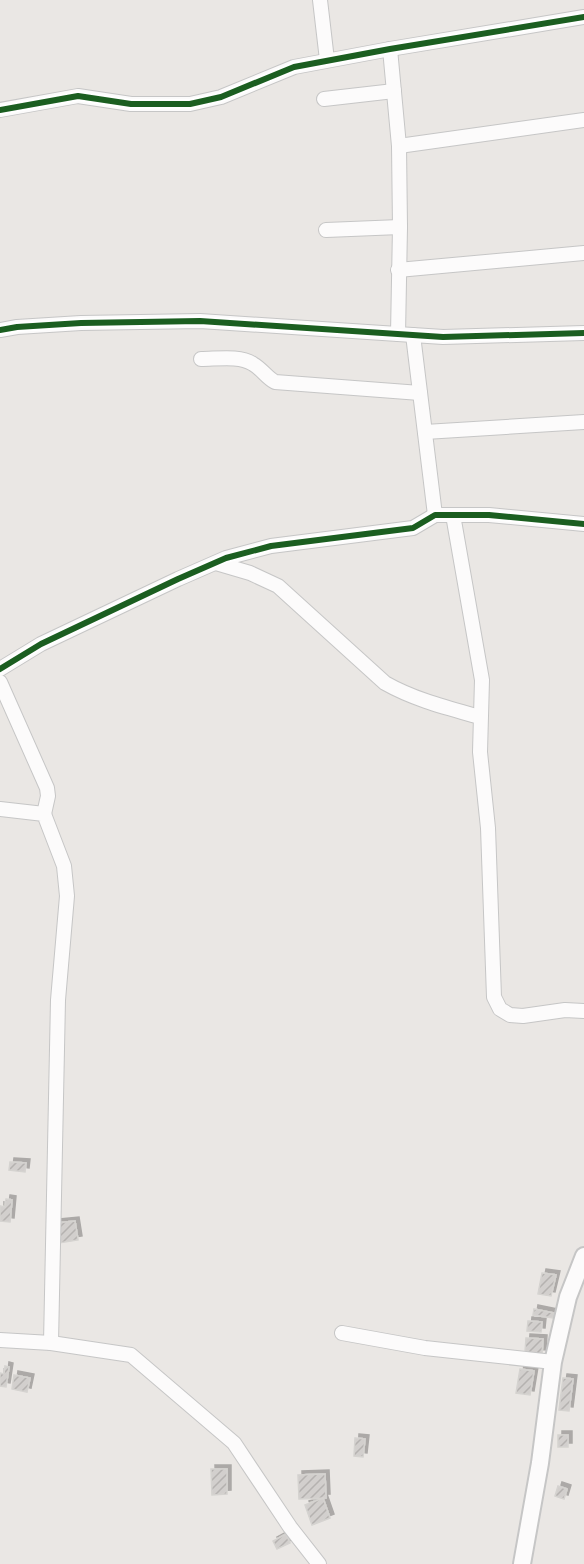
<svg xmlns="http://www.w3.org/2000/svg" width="584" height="1564" font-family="Signika,sans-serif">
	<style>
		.building { fill: url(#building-hatch); stroke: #d5d3d0; stroke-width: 1.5; filter: url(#shadow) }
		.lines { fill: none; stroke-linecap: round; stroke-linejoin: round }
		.minor-casing { stroke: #c6c6c6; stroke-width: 16 }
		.tertiary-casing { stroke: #c6c6c6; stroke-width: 20 }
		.minor { stroke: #fcfbfb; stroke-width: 14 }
		.tertiary { stroke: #fcfbfb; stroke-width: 16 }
		.cycleway-casing { stroke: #fff; stroke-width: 10 }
		.cycleway { stroke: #1b5e20; stroke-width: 6 }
	</style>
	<defs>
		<pattern id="building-hatch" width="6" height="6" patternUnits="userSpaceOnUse" patternTransform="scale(1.5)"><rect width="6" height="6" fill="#d2cfcd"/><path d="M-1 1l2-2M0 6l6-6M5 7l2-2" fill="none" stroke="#b5b2b0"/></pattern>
		<filter id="shadow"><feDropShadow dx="4" dy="-4" stdDeviation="0" flood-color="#0004"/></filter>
	</defs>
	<rect width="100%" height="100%" fill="#eae7e4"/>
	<g class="building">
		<path d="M10,1162l16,1 -1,9 -16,-2z"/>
		<path d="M6,1199l6,1 -2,22 -10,-1v-15l5,1z"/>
		<path d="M75,1221l3,19 -19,3 -3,-20z"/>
		<path d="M542,1273l14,2 -5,21 -13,-2z"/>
		<path d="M534,1309l20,4 -1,5 -20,-3z"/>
		<path d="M528,1321l14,1 -1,10 -14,-1z"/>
		<path d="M526,1338l17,1 -1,15 -17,-2z"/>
		<path d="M5,1366l4,1 -3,20 -6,-1v-13l4,1z"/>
		<path d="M520,1369l14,2 -4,24 -14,-2z"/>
		<path d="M14,1375l16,3 -3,14 -15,-3z"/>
		<path d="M563,1378l10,1 -4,32 -10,-1z"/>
		<rect x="558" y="1435" width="10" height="12"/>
		<path d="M355,1438l10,1 -2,18 -9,-1z"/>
		<path d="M211,1469h16v25l-15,1z"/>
		<path d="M325,1474l1,24 -27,1 -1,-24z"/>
		<path d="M558,1486l9,3 -3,10 -9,-3z"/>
		<path d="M323,1498l7,20 -18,7 -7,-20z"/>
		<path d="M286,1534l4,9 -13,6 -4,-8z"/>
	</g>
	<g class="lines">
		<g class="minor-casing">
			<g id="minor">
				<path d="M320,0l7,60"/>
				<path d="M390,49l9,97 1,81 -2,107"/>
				<path d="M324,99l70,-8"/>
				<path d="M0,110l78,-14 53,8h59l31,-7 73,-30 96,-18 194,-32"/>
				<path d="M399,146l185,-26"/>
				<path d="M326,230l74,-3"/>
				<path d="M398,270l186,-17"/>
				<path d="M0,330l17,-3 64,-4 119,-2 243,16 141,-4"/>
				<path d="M413,335l22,180"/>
				<path d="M201,359c16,0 39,-4 52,5 9,5 13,13 22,18l145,11"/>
				<path d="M425,432l159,-10"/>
				<path d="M453,515l29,165 -2,72 8,76 6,169 6,12 10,6 13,1 42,-6 19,1"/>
				<path d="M216,563l34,10 28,13 107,97c30,17 63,25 95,34"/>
				<path d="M0,669l41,-25 137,-65 48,-21 45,-12 142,-18 22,-13h54l95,9"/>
				<path d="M0,682l47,106 1,8 -4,18"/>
				<path d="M0,809l44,5 20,52 3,30 -9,104 -7,343"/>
				<path d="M342,1333l83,15 128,14"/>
				<path d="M0,1340l51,3 80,12 103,88 56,84 29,37"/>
			</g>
		</g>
		<g class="tertiary-casing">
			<path id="tertiary" d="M522,1564l18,-101 13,-101 15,-65 16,-41"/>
		</g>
		<use href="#minor" class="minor"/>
		<use href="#tertiary" class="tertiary"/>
		<g class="cycleway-casing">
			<g id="cycleway">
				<path d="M0,110l78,-14 53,8h59l31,-7 73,-30 96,-18 194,-32"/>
				<path d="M0,330l17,-3 64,-4 119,-2 243,16 141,-4"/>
				<path d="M0,669l41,-25 137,-65 48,-21 45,-12 142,-18 22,-13h54l95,9"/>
			</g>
		</g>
		<use href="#cycleway" class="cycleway"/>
	</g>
</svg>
